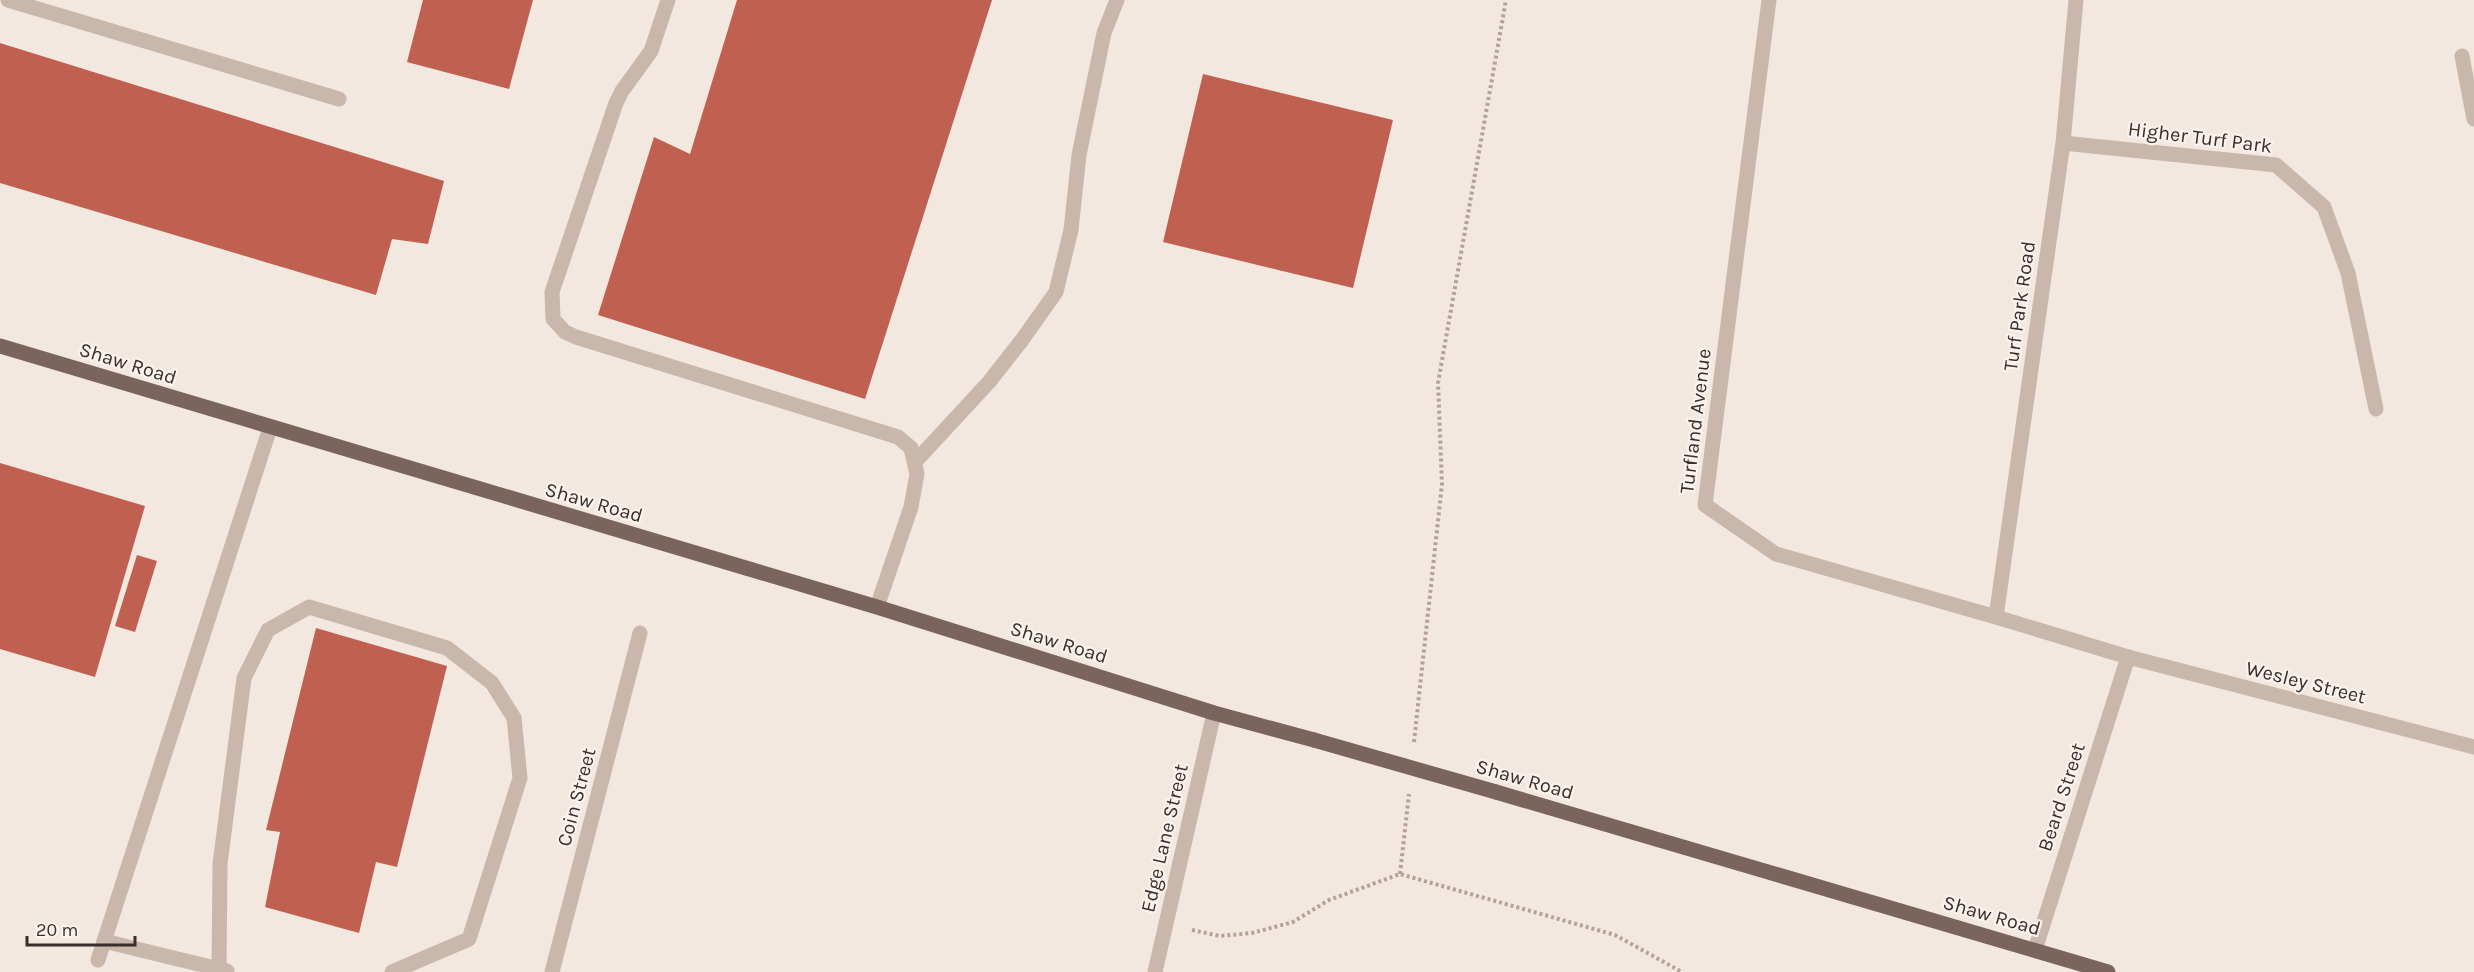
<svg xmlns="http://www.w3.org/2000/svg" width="2474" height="972" font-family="Karla,sans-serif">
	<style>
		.building { fill: #c06050 }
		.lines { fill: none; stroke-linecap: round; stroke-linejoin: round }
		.path { stroke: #b6a196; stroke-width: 4; stroke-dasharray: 3 3; stroke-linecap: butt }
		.lane { stroke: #cab7ac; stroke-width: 15 }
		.street { stroke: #cab7ac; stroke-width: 15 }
		.primary { stroke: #7a645d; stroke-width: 15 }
		.primary-bridge { stroke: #7a645d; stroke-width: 15 }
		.labels { text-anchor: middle; stroke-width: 4.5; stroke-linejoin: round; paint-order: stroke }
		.street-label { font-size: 20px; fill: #392e2b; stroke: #faf2ed }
	</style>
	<rect width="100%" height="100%" fill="#f2e8e0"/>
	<g class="building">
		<path d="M423,0h110l-24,89 -102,-27z"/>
		<path d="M737,0h255l-127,399 -267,-84 56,-178 36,17z"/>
		<path d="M0,43l444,138 -16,63 -36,-5 -16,56 -376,-112z"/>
		<path d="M1203,74l190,46 -40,168 -190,-46z"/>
		<path d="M0,463l145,43 -50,171 -95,-28z"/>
		<path d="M137,555l20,6 -22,71 -20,-6z"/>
		<path d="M316,628l131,38 -50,201 -21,-5 -17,71 -94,-26 15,-75 -14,-2z"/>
	</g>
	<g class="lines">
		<g class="path">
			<path d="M1414,742l28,-258 -4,-101 68,-383"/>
			<path d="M1400,874l9,-80"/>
			<path d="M1192,930l28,6 32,-3 41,-11 36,-22 71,-26 215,61 67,37"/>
		</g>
		<g class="lane">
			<path d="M8,0l331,99"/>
			<path d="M668,0l-17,51 -29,40 -6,12 -64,189 1,27 12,13 11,5 322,100 13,11 6,26 -6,33 -34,100"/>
			<path d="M2462,56l12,63"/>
			<path d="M915,462l74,-80 33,-42 34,-48 15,-62 8,-75 25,-122 13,-33"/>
			<path d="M104,941l123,30"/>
			<path d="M98,960l172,-532"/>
			<path d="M219,970l1,-106 24,-186 24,-48 41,-23 138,41 45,35 22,35 6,60 -51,161 -77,33"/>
		</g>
		<g class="street">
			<path d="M1769,0l-64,505 71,49 220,63 132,40 346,90"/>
			<path d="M2063,143l213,22 48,42 24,66 28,136"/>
			<path d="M1996,617l67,-474 13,-143"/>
			<path d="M2035,950l93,-293"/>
			<path d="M552,972l88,-339"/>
			<path d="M1155,972l59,-259"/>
		</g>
		<g class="primary">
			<path d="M0,346l877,261 337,106 100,27"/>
			<path d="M1496,792l612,180"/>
		</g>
		<path class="primary-bridge" d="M1314,740l182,52"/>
	</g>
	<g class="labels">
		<g class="street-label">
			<text transform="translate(2200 137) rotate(7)" y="7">Higher Turf Park</text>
			<text transform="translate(2019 306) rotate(-82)" y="7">Turf Park Road</text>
			<text transform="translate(128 363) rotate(17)" y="7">Shaw Road</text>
			<text transform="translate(1695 421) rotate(-83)" y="7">Turfland Avenue</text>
			<text transform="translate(594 502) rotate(16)" y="7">Shaw Road</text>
			<text transform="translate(1059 642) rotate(17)" y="7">Shaw Road</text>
			<text transform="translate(2306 682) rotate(14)" y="7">Wesley Street</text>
			<text transform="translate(1525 779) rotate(16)" y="7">Shaw Road</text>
			<text transform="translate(576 797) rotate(-75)" y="7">Coin Street</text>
			<text transform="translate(2061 797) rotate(-72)" y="7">Beard Street</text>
			<text transform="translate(1164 838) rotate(-77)" y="7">Edge Lane Street</text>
			<text transform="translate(1992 915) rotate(16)" y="7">Shaw Road</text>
		</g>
	</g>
	<path d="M27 936v9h108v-9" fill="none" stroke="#392e2b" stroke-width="3"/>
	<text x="36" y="936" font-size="18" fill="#392e2b" stroke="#faf2ed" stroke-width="4.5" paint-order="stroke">20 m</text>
</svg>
